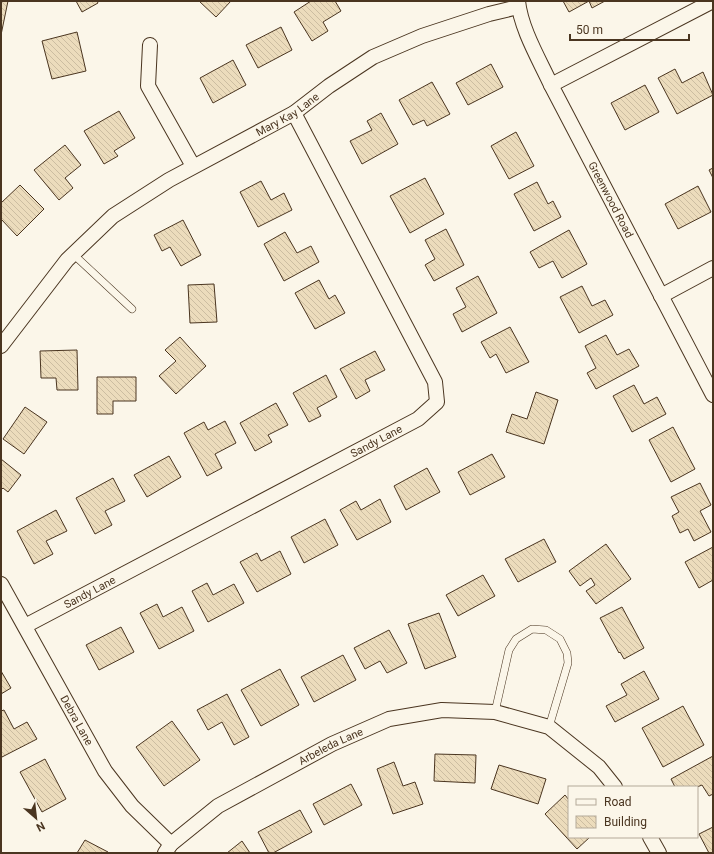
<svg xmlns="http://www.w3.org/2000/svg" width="714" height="854" font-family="Roboto,sans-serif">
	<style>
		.building { fill: url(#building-back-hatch); stroke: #4a3520 }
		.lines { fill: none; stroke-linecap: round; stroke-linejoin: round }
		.lane-casing { stroke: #4a3520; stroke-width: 8 }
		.street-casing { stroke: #4a3520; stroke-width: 16 }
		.lane { stroke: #fbf6e9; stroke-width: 7 }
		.street { stroke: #fbf6e9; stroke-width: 14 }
		.labels { text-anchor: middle; stroke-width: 3; stroke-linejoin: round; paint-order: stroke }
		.street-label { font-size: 11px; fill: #4a3520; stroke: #fbf6e9 }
	</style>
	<defs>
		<pattern id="building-back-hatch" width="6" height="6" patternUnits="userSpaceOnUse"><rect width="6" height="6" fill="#ecdcbc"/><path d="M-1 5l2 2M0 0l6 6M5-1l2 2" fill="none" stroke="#ccbda1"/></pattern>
	</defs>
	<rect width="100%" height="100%" fill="#fbf6e9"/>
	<g class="building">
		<path d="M1,1h7l-7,34z"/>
		<path d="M76,1h21l1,2 -16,9z"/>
		<path d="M199,1h32l-15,16z"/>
		<path d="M311,1h24l6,10 -18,11 5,9 -16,10 -18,-29z"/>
		<path d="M563,1h42l-13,7 -3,-7 -20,11z"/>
		<path d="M281,27l11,23 -34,18 -12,-23z"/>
		<path d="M77,32l9,39 -34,8 -10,-38z"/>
		<path d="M233,60l13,25 -33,18 -13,-25z"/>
		<path d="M491,64l12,23 -35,18 -12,-22z"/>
		<path d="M675,69l7,14 21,-11 10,23 -36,19 -19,-36z"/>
		<path d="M432,82l18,32 -23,12 -3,-6 -11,5 -14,-25z"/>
		<path d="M645,85l14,27 -34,18 -14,-27z"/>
		<path d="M119,111l16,27 -21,13 4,5 -14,8 -20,-33z"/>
		<path d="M381,113l17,31 -36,20 -12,-23 22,-11 -5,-9z"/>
		<path d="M516,132l18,34 -25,13 -18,-33z"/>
		<path d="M65,145l16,20 -16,13 8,10 -14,12 -25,-30z"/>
		<path d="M713,168v10l-4,-8z"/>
		<path d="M425,178l19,36 -34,19 -20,-37z"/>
		<path d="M261,181l10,19 13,-7 8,17 -34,17 -18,-35z"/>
		<path d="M537,182l11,22 5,-3 8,16 -27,14 -20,-37z"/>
		<path d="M20,185l24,24 -27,27 -16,-17v-16z"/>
		<path d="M698,186l13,26 -33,17 -13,-25z"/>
		<path d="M183,220l18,35 -20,11 -11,-19 -8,4 -8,-16z"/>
		<path d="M446,229l18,36 -30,16 -9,-16 10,-6 -10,-19z"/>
		<path d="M569,230l18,34 -25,14 -9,-17 -14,7 -9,-16z"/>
		<path d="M285,232l12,21 14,-7 8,16 -35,19 -20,-37z"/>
		<path d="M478,276l19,37 -35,19 -9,-18 13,-7 -10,-19z"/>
		<path d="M319,280l10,19 6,-4 10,18 -30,16 -20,-36z"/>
		<path d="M214,284l3,38 -27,1 -2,-38z"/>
		<path d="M582,286l10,20 13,-6 8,15 -34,18 -19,-36z"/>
		<path d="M510,327l19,35 -23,11 -10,-19 -6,4 -9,-16z"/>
		<path d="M606,335l11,20 12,-6 10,17 -43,23 -9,-16 9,-5 -11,-22z"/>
		<path d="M180,337l26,29 -30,28 -17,-18 17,-15 -11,-11z"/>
		<path d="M77,350l1,40h-21l-1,-12h-15l-1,-27z"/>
		<path d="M375,351l10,19 -20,10 5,11 -14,8 -16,-30z"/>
		<path d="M326,375l11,22 -20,11 4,8 -12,6 -16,-29z"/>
		<path d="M97,377h39v24h-23v13h-16z"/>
		<path d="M634,385l10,19 13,-7 9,17 -34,18 -19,-36z"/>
		<path d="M536,392l22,8 -14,44 -38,-12 6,-18 15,5z"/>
		<path d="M276,403l12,22 -20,10 4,7 -17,9 -15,-28z"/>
		<path d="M25,407l22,15 -23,32 -21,-15z"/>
		<path d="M225,421l11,22 -21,11 7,14 -15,8 -23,-43 20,-11 4,8z"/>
		<path d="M673,427l22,42 -24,13 -22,-42z"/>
		<path d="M492,454l13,23 -35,18 -12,-23z"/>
		<path d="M169,456l12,21 -34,20 -13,-22z"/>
		<path d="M1,459l20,16 -13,17 -5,-4 -2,2z"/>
		<path d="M427,468l13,24 -34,18 -12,-24z"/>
		<path d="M113,478l12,23 -20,10 7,14 -17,9 -19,-36z"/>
		<path d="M700,483l11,22 -11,6 11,21 -17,9 -6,-12 -8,4 -8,-17 7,-4 -8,-15z"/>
		<path d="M380,499l11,23 -34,18 -17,-30 16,-9 5,9z"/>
		<path d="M56,510l11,21 -21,10 7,13 -19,10 -17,-33z"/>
		<path d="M325,519l13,26 -34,18 -13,-26z"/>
		<path d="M544,539l12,23 -38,20 -13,-23z"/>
		<path d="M606,544l25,35 -35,25 -10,-13 9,-6 -4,-7 -11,8 -11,-15z"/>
		<path d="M713,547v33l-14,8 -14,-26z"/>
		<path d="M280,551l11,23 -34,18 -17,-30 17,-9 4,8z"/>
		<path d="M483,575l12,21 -37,20 -12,-21z"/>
		<path d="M207,583l6,12 21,-11 10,19 -36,19 -16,-31z"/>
		<path d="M157,604l6,13 19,-10 12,24 -35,18 -19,-36z"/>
		<path d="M622,607l22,41 -20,11 -4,-7 -1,1 -19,-35z"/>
		<path d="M439,613l17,44 -31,12 -17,-45z"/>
		<path d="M121,627l13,25 -35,18 -13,-25z"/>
		<path d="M389,630l18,33 -20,10 -7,-12 -15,8 -11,-21z"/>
		<path d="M343,655l13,25 -42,22 -13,-25z"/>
		<path d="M280,669l19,36 -38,21 -20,-36z"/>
		<path d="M1,671l10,17 -10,6z"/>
		<path d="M644,671l15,28 -44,23 -9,-16 21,-11 -6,-11z"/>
		<path d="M227,694l22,43 -15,8 -12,-23 -14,8 -11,-20z"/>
		<path d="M683,706l21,39 -41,22 -21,-39z"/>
		<path d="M4,710l10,19 13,-7 10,17 -35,18 -1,-2v-44z"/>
		<path d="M172,721l28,39 -36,26 -28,-39z"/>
		<path d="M435,754l41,1 -1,28 -41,-2z"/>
		<path d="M713,756v38l-4,2 -7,-11 -5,2h-22l-4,-8z"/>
		<path d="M45,759l21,40 -24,13 -22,-40z"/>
		<path d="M394,762l9,24 12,-4 8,22 -30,10 -16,-45z"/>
		<path d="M499,765l47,14 -8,25 -47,-15z"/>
		<path d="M351,784l11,21 -38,20 -11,-21z"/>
		<path d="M565,795l4,5v37h21l-13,12 -32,-35z"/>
		<path d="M300,810l12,22 -39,21h-4l-11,-21z"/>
		<path d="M713,827v26h-4l-10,-19z"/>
		<path d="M85,840l23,12v1h-31z"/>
		<path d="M242,841l8,12h-23z"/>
	</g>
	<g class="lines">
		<g class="lane-casing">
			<g id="lane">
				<path d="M73,254l59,55"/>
				<path d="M495,712l14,-62 7,-11 16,-10 14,1 14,9 7,14 1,10 -19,64"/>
			</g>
		</g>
		<g class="street-casing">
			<g id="street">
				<path id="s1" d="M518,1c3,28 21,58 33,84l162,310"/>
				<path d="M150,45l-2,41 45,80"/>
				<path d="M551,85l162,-84"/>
				<path d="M661,296l52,-28"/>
				<path id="s2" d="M1,346l66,-86 46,-44 56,-36 125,-67 35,-27 44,-29 49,-21 67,-22 29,-7"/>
				<path id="s3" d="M1,584l104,187 27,35 39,38"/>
				<path id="s4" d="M25,626l393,-207 19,-17 -2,-20 -141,-269"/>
				<path d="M650,837l9,16"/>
				<path id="s5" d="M165,853l6,-9 47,-38 114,-62 57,-25 53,-9 53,2 54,15 50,40 16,20"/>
			</g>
		</g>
		<use href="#lane" class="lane"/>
		<use href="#street" class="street"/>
	</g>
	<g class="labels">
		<g class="street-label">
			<text dy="4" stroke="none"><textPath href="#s2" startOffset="374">Mary Kay Lane</textPath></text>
			<text dy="4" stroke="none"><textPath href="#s1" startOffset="220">Greenwood Road</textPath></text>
			<text dy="4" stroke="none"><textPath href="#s4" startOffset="397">Sandy Lane</textPath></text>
			<text dy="4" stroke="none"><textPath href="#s4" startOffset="73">Sandy Lane</textPath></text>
			<text dy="4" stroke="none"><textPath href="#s3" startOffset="156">Debra Lane</textPath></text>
			<text dy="4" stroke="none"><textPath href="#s5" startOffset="199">Arbeleda Lane</textPath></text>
		</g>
	</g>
	<rect width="714" height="854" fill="none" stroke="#4a3520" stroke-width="4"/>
	<rect x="568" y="786" width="130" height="52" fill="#fbf6e9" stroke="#b4a999"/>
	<rect x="576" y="799" width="20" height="6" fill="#fbf6e9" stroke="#b4a999"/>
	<text x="604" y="806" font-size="12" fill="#4a3520">Road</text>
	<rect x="576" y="816" width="20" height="12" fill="url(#building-back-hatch)" stroke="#b4a999"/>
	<text x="604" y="826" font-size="12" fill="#4a3520">Building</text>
	<g transform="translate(36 818) rotate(152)" stroke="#fbf6e9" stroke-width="3" paint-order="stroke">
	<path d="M0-3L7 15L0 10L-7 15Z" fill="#4a3520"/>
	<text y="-6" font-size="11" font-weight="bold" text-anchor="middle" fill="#4a3520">N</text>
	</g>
	<path d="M570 34v6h119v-6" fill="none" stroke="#4a3520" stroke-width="2"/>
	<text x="576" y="34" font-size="12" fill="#4a3520" stroke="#fbf6e9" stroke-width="3" paint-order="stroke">50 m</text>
</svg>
